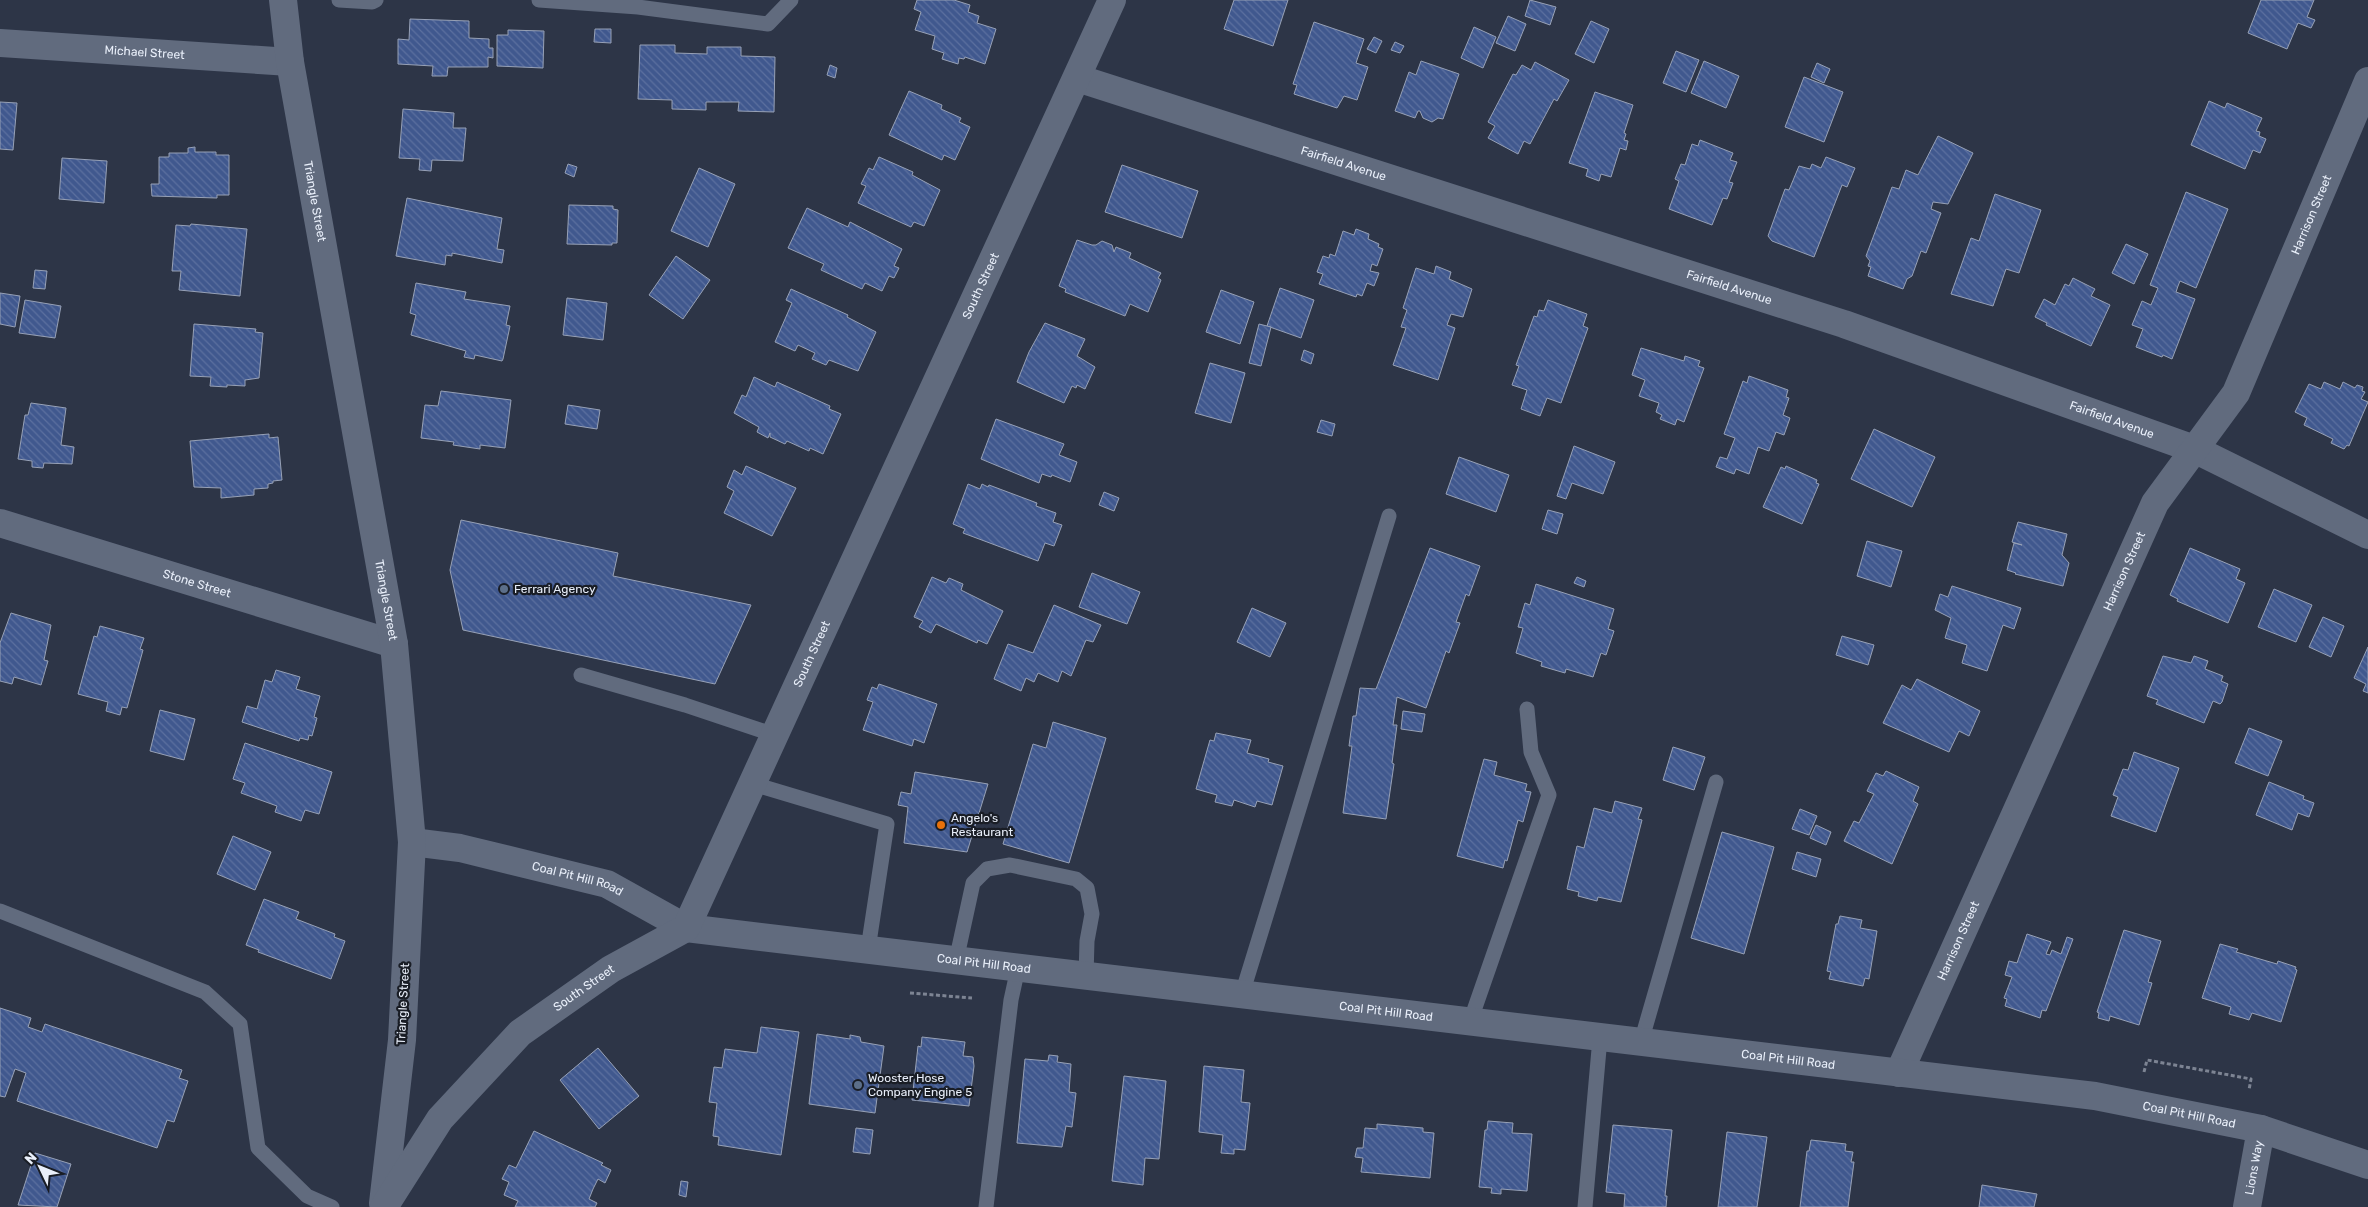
<svg xmlns="http://www.w3.org/2000/svg" width="2368" height="1207" font-family="Rubik,sans-serif">
	<style>
		.building { fill: url(#building-back-hatch); stroke: #97a1b6 }
		.lines { fill: none; stroke-linecap: round; stroke-linejoin: round }
		.path { stroke: #7d8493; stroke-width: 3; stroke-dasharray: 4 2.5; stroke-linecap: butt }
		.lane { stroke: #616b7e; stroke-width: 15 }
		.street { stroke: #616b7e; stroke-width: 28 }
		.secondary { stroke: #616b7e; stroke-width: 28 }
		.service-dot { fill: #5c6f8a; stroke: #191d25; stroke-width: 2 }
		.food-dot { fill: #e8710a; stroke: #191d25; stroke-width: 2 }
		.labels { text-anchor: middle; stroke-width: 4.5; stroke-linejoin: round; paint-order: stroke }
		.street-label { font-size: 12px; fill: #e9effa; stroke: #191d25 }
		.poi-label { font-size: 12px; fill: #e9effa; stroke: #191d25; text-anchor: start }
	</style>
	<defs>
		<pattern id="building-back-hatch" width="6" height="6" patternUnits="userSpaceOnUse" patternTransform="scale(1.25)"><rect width="6" height="6" fill="#40588e"/><path d="M-1 5l2 2M0 0l6 6M5-1l2 2" fill="none" stroke="#5c709f"/></pattern>
	</defs>
	<rect width="100%" height="100%" fill="#2d3547"/>
	<g class="building">
		<path d="M917,0h37l16,5 -2,7 11,4 -2,7 19,6 -11,35 -20,-7 -1,2 -5,-1 -1,6 -16,-5 2,-6 -12,-4 3,-13 -20,-6 6,-18 -7,-3z"/>
		<path d="M1234,0h54l-15,46 -49,-17z"/>
		<path d="M1530,0l26,7 -6,18 -25,-9z"/>
		<path d="M2261,0h53l-7,17 8,3 -4,8 -13,-5 -11,26 -39,-16z"/>
		<path d="M1508,16l18,8 -11,27 -19,-8z"/>
		<path d="M410,19l59,2v17l20,1v9h4v10l-5,-1v10h-40l-1,9h-15l1,-10 -35,-2v-25l11,1z"/>
		<path d="M1591,21l18,8 -15,34 -19,-9z"/>
		<path d="M1314,22l50,17 -8,24 12,4 -11,33 -13,-4 -7,12 -43,-14 3,-9 -4,-1z"/>
		<path d="M1474,27l22,10 -13,31 -22,-10z"/>
		<path d="M595,29h16v14l-17,-1z"/>
		<path d="M508,30l36,1 -1,37 -46,-2v-31h11z"/>
		<path d="M1374,37l8,4 -6,12 -9,-4z"/>
		<path d="M1395,42l9,4 -4,7 -9,-3z"/>
		<path d="M640,45h35v8l32,1v-7h34v9l34,1 -1,55 -36,-1 1,-9h-33v8l-34,-1v-9l-34,-1z"/>
		<path d="M1676,51l23,9 -13,32 -23,-9z"/>
		<path d="M1421,61l38,13 -16,45 -5,-1 -6,4 -9,-4 -3,-7h-2l-3,7 -20,-7 14,-39 7,3z"/>
		<path d="M1704,61l35,15 -13,32 -35,-15z"/>
		<path d="M1535,62l34,18 -12,21 -3,-2 -24,45 -6,-3 -6,13 -30,-16 7,-12 -7,-4 25,-48 3,1 6,-10 9,5z"/>
		<path d="M1817,63l13,6 -6,14 -13,-6z"/>
		<path d="M830,65l7,3 -2,10 -8,-3z"/>
		<path d="M1804,77l39,15 -19,50 -39,-15z"/>
		<path d="M909,91l33,14 -1,4 20,9 -2,4 11,5 -15,33 -11,-5 -2,5 -53,-25z"/>
		<path d="M1595,92l38,13 -9,28 2,1 -2,6 4,1 -2,9 -6,-2 -9,29 -10,-3 -2,7 -13,-5 2,-7 -19,-6z"/>
		<path d="M2209,101l16,7 2,-5 35,15 -6,13 4,1 -1,4 7,3 -6,14 -7,-3 -8,19 -54,-24z"/>
		<path d="M0,102l17,1 -4,47 -13,-1z"/>
		<path d="M403,109l51,4 -1,15h13l-3,33 -31,-1 -1,11 -12,-1 1,-11 -21,-1z"/>
		<path d="M1938,136l35,17 -25,51 -15,-2 -2,7 10,4 -15,40 -5,-2 -9,25 -5,3 -4,10 -35,-13 3,-9 -3,-1 2,-5 -4,-5 26,-69 7,2 7,-19 12,5z"/>
		<path d="M1700,140l33,13 -3,7 7,2 -8,20 4,1 -6,16 -4,-1 -11,27 -43,-16 10,-28 -4,-2 6,-15 4,1 7,-21 6,2z"/>
		<path d="M195,147v5h21v3h13v40h-12v3l-65,-2 -1,-12h8v-27h10v-4h19v-5z"/>
		<path d="M879,157l34,15 -1,3 28,15 -16,36 -10,-4 -3,5 -53,-24 8,-17 -5,-2 8,-16 4,2z"/>
		<path d="M1826,157l29,11 -8,19 -5,-2 -28,72 -42,-16 -4,-5 17,-47 4,1 10,-24 11,3 2,-5 9,4z"/>
		<path d="M62,158l45,3 -3,42 -45,-4z"/>
		<path d="M568,164l9,3 -3,10 -9,-4z"/>
		<path d="M1122,165l76,26 -16,47 -77,-26z"/>
		<path d="M699,168l36,16 -27,63 -37,-16z"/>
		<path d="M2186,192l42,17 -32,79 -16,-7 -2,5 -2,6 19,7 -23,60 -9,-4 -1,2 -26,-10 7,-18 -11,-4 10,-24 9,4 7,-17 -8,-3z"/>
		<path d="M1995,194l46,16 -22,63 -13,-4 -13,37 -42,-12 20,-56 8,3z"/>
		<path d="M407,198l95,20 -5,31 7,1 -2,13 -50,-10v3l-6,-1 -1,10 -49,-9z"/>
		<path d="M569,205l44,1v3l5,1 -1,33h-5v2l-45,-1z"/>
		<path d="M807,208l41,19 2,-5 52,27 -8,17 5,2 -5,10 -5,-2 -7,15 -17,-8 -3,6 -41,-19 3,-6 -36,-16z"/>
		<path d="M191,224l56,5 -7,67 -61,-6 2,-19h-9l4,-46 14,1z"/>
		<path d="M1356,229l13,5 -1,5 11,5 -1,3 5,2 -6,17 -5,-2 -2,7 9,2 -5,13 -7,-3 -5,13 -5,-2 -1,3 -37,-13 4,-10 -6,-2 6,-16 6,2 1,-4 5,2 8,-25 11,4z"/>
		<path d="M1077,240l15,5h4l6,-4 10,4 2,7 2,-5 15,6 -2,5 32,15 -3,5 3,2 -13,32 -18,-8 -5,12 -60,-24 1,-3 -7,-3z"/>
		<path d="M2126,244l22,10 -14,30 -22,-11z"/>
		<path d="M676,256l34,24 -27,39 -34,-24z"/>
		<path d="M1436,266l15,6 -2,7 23,10 -9,28 -12,-3 -4,11 8,3 -17,52 -45,-15 13,-37 -5,-1 6,-17 -4,-2 13,-40 18,6z"/>
		<path d="M35,270l12,1 -2,18 -12,-1z"/>
		<path d="M2073,278l22,11 -4,7 19,9 -19,41 -45,-21 1,-2 -12,-6 9,-18 11,6 10,-21 4,2z"/>
		<path d="M416,283l50,9 -2,7 46,7 -4,19 4,1 -7,33 -1,2 -27,-6 -1,4 -10,-2 2,-6 -55,-16 5,-20 -6,-2z"/>
		<path d="M1280,288l34,12 -13,38 -34,-12z"/>
		<path d="M791,289l57,26 -1,2 29,15 -18,39 -29,-11 -3,5 -14,-6 3,-6 -17,-8 -3,6 -20,-9 17,-39 -6,-3z"/>
		<path d="M1221,290l33,12 -14,42 -34,-12z"/>
		<path d="M0,293l20,3 -5,31 -15,-3z"/>
		<path d="M567,298l40,5 -4,37 -40,-5z"/>
		<path d="M25,300l36,6 -6,32 -36,-5z"/>
		<path d="M1548,300l39,14 -4,12 5,2 -27,75 -14,-5 -7,18 -19,-7 6,-19 -15,-5 7,-19 -3,-1 18,-49 3,1 2,-7 5,1z"/>
		<path d="M1045,323l40,16 -8,17 18,11 -10,22 -8,-4 -1,3 -4,-2 -8,17 -47,-21 12,-30z"/>
		<path d="M194,324l62,5 -1,3 8,1 -4,45 -14,2v6l-18,-1v2l-17,-1 1,-9 -21,-1z"/>
		<path d="M1259,324l12,3 -10,39 -12,-3z"/>
		<path d="M1641,348l43,13 1,-5 15,5 -2,5 6,2 -20,54 -7,-3 -2,6 -15,-6 2,-4 -6,-3 3,-9 -20,-7 6,-16 -13,-5z"/>
		<path d="M1304,350l10,4 -3,10 -10,-4z"/>
		<path d="M1210,363l35,10 -14,50 -36,-10z"/>
		<path d="M1749,376l39,14 -2,7 3,1 -6,17 7,3 -6,17 -8,-3 -7,19 -11,-4 -9,27 -13,-5 -2,5 -18,-7 4,-10 7,2 8,-21 -11,-4 19,-53 4,2z"/>
		<path d="M754,377l21,10 2,-5 53,24 -1,3 12,5 -18,40 -13,-6 -1,3 -22,-10 -2,3 -15,-7v-4l-2,5 -11,-6 2,-5 -2,-1 -23,-13 8,-18 4,2z"/>
		<path d="M2324,382l16,7 3,-7 12,6 2,-3 6,2 -1,4 3,1 -4,7 7,3 -19,44 -2,-1 -3,4 -13,-6 2,-4 -29,-14 3,-7 -12,-6 14,-28 12,5z"/>
		<path d="M441,391l70,9 -6,48 -25,-3v4l-27,-4 1,-3 -33,-4 4,-33 13,1z"/>
		<path d="M31,403l35,5 -5,37 13,2 -2,17 -28,-1 -1,5 -11,-1v-6l-14,-2 7,-44h3z"/>
		<path d="M568,405l32,5 -3,19 -32,-5z"/>
		<path d="M996,419l68,25 -5,11 18,7 -7,20 -18,-7 -1,2 -9,-3 -3,9 -58,-24z"/>
		<path d="M1321,420l14,4 -3,12 -15,-4z"/>
		<path d="M1874,429l61,28 -23,50 -61,-28z"/>
		<path d="M269,434v4l9,-1 4,43 -9,1v2l-5,1v4l-14,1v6l-33,3v-10l-27,-1 -4,-46z"/>
		<path d="M1574,446l41,16 -12,32 -31,-11 -6,16 -9,-3z"/>
		<path d="M1459,457l50,18 -13,37 -50,-18z"/>
		<path d="M746,466l50,22 -24,48 -48,-23 10,-22 -7,-4 7,-17 8,5z"/>
		<path d="M1786,466l31,14 -1,3 3,1 -17,40 -39,-17 18,-40 4,2z"/>
		<path d="M968,484l12,5 2,-5 6,3 1,-2 48,18 -1,3 20,7 -3,9 9,3 -8,21 -9,-3 -7,18 -75,-28 2,-4 -12,-5z"/>
		<path d="M1104,492l15,6 -5,13 -15,-6z"/>
		<path d="M1548,510l15,4 -6,20 -15,-5z"/>
		<path d="M461,520l157,33 -5,23 138,29 -36,79 -252,-54 -13,-60z"/>
		<path d="M2018,522l49,12 -5,21 7,8 -6,23 -48,-12 1,-1 -9,-3 7,-27 8,2 -10,-3z"/>
		<path d="M1867,541l35,10 -11,36 -34,-11z"/>
		<path d="M1430,548l50,18 -11,30 -3,-2 -10,28 4,1 -11,30 -3,-2 -20,57 -29,-11 -4,28h4l-5,38 2,1 -8,55 -43,-6 9,-67h-3l4,-30h3l4,-28 16,1z"/>
		<path d="M2190,548l50,21 -4,10 9,4 -17,40 -51,-22 1,-2 -8,-4z"/>
		<path d="M1092,573l48,19 -13,32 -48,-17z"/>
		<path d="M932,577l14,6 3,-5 14,6 -2,6 42,21 -16,33 -9,-4 -1,3 -41,-19 -5,9 -12,-6 4,-6 -9,-4z"/>
		<path d="M1577,577l9,4 -2,6 -10,-4z"/>
		<path d="M1536,584l78,25 -6,20 6,2 -8,24 -5,-2 -8,24 -27,-8 -1,4 -24,-7 1,-4 -26,-9 7,-25 -5,-1 7,-24 5,2z"/>
		<path d="M1952,586l69,22 -7,21 -11,-4 -16,46 -25,-8 5,-18 -22,-7 6,-20 -16,-8 5,-16 8,3z"/>
		<path d="M2274,589l38,16 -16,37 -38,-15z"/>
		<path d="M1054,605l47,20 -8,17 -7,-2 -15,36 -9,-5 -4,11 -20,-9 -4,9 -8,-4 -5,13 -27,-12 14,-35 25,9z"/>
		<path d="M1252,608l34,15 -16,34 -33,-15z"/>
		<path d="M11,613l40,12 -7,35 4,1 -7,24 -27,-8 -2,7 -12,-3v-38z"/>
		<path d="M2323,617l21,9 -13,31 -22,-10z"/>
		<path d="M100,626l44,12 -4,11 3,1 -16,58 -5,-1 -2,8 -14,-4 2,-9 -30,-8 16,-58 3,1z"/>
		<path d="M1842,636l32,9 -6,20 -32,-10z"/>
		<path d="M2368,647v46l-5,-2 3,-7 -12,-6z"/>
		<path d="M2163,656l28,7 3,-7 14,5 -3,8 18,7 -2,5 7,3 -6,18 -2,2 -7,-3 -9,22 -48,-19 2,-4 -11,-4z"/>
		<path d="M276,670l24,7 -4,12 24,7 -6,21 3,1 -5,18 -3,-1 -1,5 -8,-2 -1,3 -57,-19 5,-16 10,3 8,-29 7,2z"/>
		<path d="M1917,679l63,32 -11,25 -10,-5 -10,21 -66,-29 19,-38 9,5z"/>
		<path d="M879,684l58,20 -13,39 -10,-4 -2,7 -49,-16 10,-28 -6,-2 5,-13 5,2z"/>
		<path d="M160,710l35,9 -11,41 -34,-9z"/>
		<path d="M1403,711l22,3 -3,18 -21,-3z"/>
		<path d="M1053,722l53,16 -37,125 -66,-19 30,-100 13,4z"/>
		<path d="M2249,728l33,13 -14,35 -33,-13z"/>
		<path d="M1216,733l35,7 -4,13 22,6 -1,3 15,4 -11,39 -15,-4 -2,6 -21,-7 -2,6 -17,-4 2,-7 -21,-6 14,-49 4,1z"/>
		<path d="M245,743l87,29 -13,42 -14,-4 -4,11 -26,-9 2,-6 -36,-13 4,-10 -12,-4z"/>
		<path d="M1673,747l32,10 -11,33 -31,-10z"/>
		<path d="M2134,752l45,16 -23,64 -45,-16 7,-19 -5,-2 10,-26 5,1z"/>
		<path d="M1484,759l13,3 -3,13 33,9 -2,7 6,1 -8,30 -5,-2 -11,41 -2,-1 -2,8 -46,-12z"/>
		<path d="M1886,771l33,16 -6,14 5,3 -26,60 -48,-23 10,-20 5,2 15,-29 -7,-3 9,-18 7,3z"/>
		<path d="M915,772l73,12 -21,68 -63,-9 4,-36 -10,-2 3,-13 10,2z"/>
		<path d="M2269,782l35,14 -1,3 11,4 -5,14 -11,-4 -6,17 -36,-15z"/>
		<path d="M1615,801l27,7 -4,11 4,1 -21,82 -23,-5 -1,4 -19,-5 1,-4 -12,-3 10,-43 7,2 10,-40 18,5z"/>
		<path d="M1800,809l17,7 -8,19 -17,-6z"/>
		<path d="M1816,825l15,7 -5,13 -16,-7z"/>
		<path d="M1722,832l52,15 -30,107 -53,-16z"/>
		<path d="M233,836l38,16 -16,38 -38,-16z"/>
		<path d="M1797,852l24,7 -5,18 -24,-8z"/>
		<path d="M264,899l35,13 -3,7 39,15 -1,3 11,4 -14,38 -73,-27 1,-2 -13,-5z"/>
		<path d="M1840,916l22,4 -2,8 17,3 -8,48 -4,-1 -2,8 -34,-7 2,-7 -4,-1 9,-47h2z"/>
		<path d="M2124,930l37,11 -13,41 4,1 -13,42 -29,-9 -1,5 -11,-3 1,-5 -2,-1z"/>
		<path d="M2027,934l24,8 -5,12 4,1 2,-5 9,4 6,-17 6,2 -27,72 -4,-1 -2,8 -35,-12 2,-7 -3,-1 8,-21 -7,-2 4,-14 8,2z"/>
		<path d="M2220,944l18,5 -2,3 41,12 1,-3 18,6 -1,2 2,1 -16,52 -29,-9 -3,7 -6,-2 -14,-4 2,-7 -29,-9z"/>
		<path d="M0,1008l31,10 -3,9 14,5 3,-8 137,46 -3,8 9,3 -14,41 -7,-2 -10,28 -140,-47 9,-28 -11,-4 -10,28 -5,-1z"/>
		<path d="M761,1027l38,5 -18,123 -63,-10 1,-8 -6,-1 4,-33 -8,-1 5,-35 8,1 3,-19 32,4z"/>
		<path d="M817,1034l33,5v-4l10,2 1,5 23,4 -9,67 -66,-9z"/>
		<path d="M922,1037l43,5 -2,14 10,1 1,9 -5,40 -57,-6 6,-54 3,1z"/>
		<path d="M598,1048l41,48 -40,33 -39,-49z"/>
		<path d="M1049,1055l9,1 -1,6 14,2 -2,28 7,1 -4,34 -6,-1 -4,21 -45,-4 8,-84 23,2z"/>
		<path d="M1204,1066l40,4 -3,32 9,1 -5,47 -11,-1v5l-13,-1 2,-18 -24,-3z"/>
		<path d="M1124,1076l42,5 -7,78 -14,-1 -2,27 -31,-4z"/>
		<path d="M1488,1121l25,2 -1,10 20,1 -5,57 -26,-2v5l-10,-1 1,-5 -13,-1 6,-57h2z"/>
		<path d="M1377,1124l46,4v4l11,1 -4,45 -69,-6 2,-14 -8,-1 2,-9h6l2,-20 12,1z"/>
		<path d="M1613,1125l59,5 -7,66h2l-1,11h-42l1,-13 -19,-2z"/>
		<path d="M856,1128l17,2 -3,24 -17,-2z"/>
		<path d="M534,1131l69,32 -2,2 10,5 -6,13 -7,-4 -5,10 -4,10 8,4 -2,4h-80l3,-6 -14,-6 5,-13 -7,-3 7,-14 7,3z"/>
		<path d="M1727,1132l40,5 -10,70h-39z"/>
		<path d="M1811,1140l35,4 -1,7 8,1 -2,10h3l-6,45h-48l7,-56h2z"/>
		<path d="M35,1153l36,11 -14,43 -39,-2z"/>
		<path d="M681,1181l7,1 -2,15 -7,-2z"/>
		<path d="M1982,1185l55,9 -3,13h-55z"/>
	</g>
	<g class="lines">
		<g class="path">
			<path d="M910,993l62,5"/>
			<path d="M2144,1072l3,-12 104,19 -2,11"/>
		</g>
		<g class="lane">
			<path d="M339,0l33,2 4,-2"/>
			<path d="M539,0l99,7 130,17 23,-24"/>
			<path d="M581,675l104,30 90,30"/>
			<path d="M753,784l134,40 -19,125"/>
			<path d="M0,911l205,81 35,32 18,124 49,48 25,11"/>
			<path d="M956,961l17,-78 14,-14 23,-4 66,14 11,9 5,26 -5,27 -1,35"/>
			<path d="M1242,994l147,-478"/>
			<path d="M1470,1022l79,-227 -18,-43 -4,-43"/>
			<path d="M1641,1042l75,-260"/>
			<path d="M986,1207l25,-207 7,-32"/>
			<path d="M1585,1207l15,-169"/>
		</g>
		<g class="street">
			<path id="s1" d="M0,43l290,19"/>
			<path id="s2" d="M1077,78l767,246 350,125 174,86"/>
			<path id="s3" d="M0,523l394,121"/>
			<path id="s4" d="M412,842l48,6 147,36 79,44"/>
			<path id="s5" d="M1899,1073l256,-570 81,-110 132,-312"/>
			<path id="s6" d="M2247,1207l14,-78"/>
		</g>
		<g class="secondary">
			<path id="s7" d="M283,0l7,62 104,582 18,198 -10,198 -19,163"/>
			<path id="s8" d="M686,928l1409,168 166,33 107,36"/>
			<path id="s9" d="M384,1207l56,-88 80,-86 91,-64 75,-41 426,-928"/>
		</g>
	</g>
	<g class="service-dot">
		<circle cx="504" cy="589" r="5"/>
		<circle cx="858" cy="1085" r="5"/>
	</g>
	<circle class="food-dot" cx="941" cy="825" r="5"/>
	<g class="labels">
		<g class="street-label">
			<text dy="4" stroke="none"><textPath href="#s1" startOffset="145">Michael Street</textPath></text>
			<text dy="4" stroke="none"><textPath href="#s2" startOffset="280">Fairfield Avenue</textPath></text>
			<text dy="4" stroke="none"><textPath href="#s7" startOffset="204">Triangle Street</textPath></text>
			<text dy="4" stroke="none"><textPath href="#s5" startOffset="955">Harrison Street</textPath></text>
			<text dy="4" stroke="none"><textPath href="#s9" startOffset="1125">South Street</textPath></text>
			<text dy="4" stroke="none"><textPath href="#s2" startOffset="685">Fairfield Avenue</textPath></text>
			<text dy="4" stroke="none"><textPath href="#s2" startOffset="1090">Fairfield Avenue</textPath></text>
			<text dy="4" stroke="none"><textPath href="#s5" startOffset="550">Harrison Street</textPath></text>
			<text dy="4" stroke="none"><textPath href="#s3" startOffset="206">Stone Street</textPath></text>
			<text dy="4" stroke="none"><textPath href="#s7" startOffset="609">Triangle Street</textPath></text>
			<text dy="4" stroke="none"><textPath href="#s9" startOffset="720">South Street</textPath></text>
			<text dy="4" stroke="none"><textPath href="#s4" startOffset="170">Coal Pit Hill Road</textPath></text>
			<text dy="4" stroke="none"><textPath href="#s5" startOffset="145">Harrison Street</textPath></text>
			<text dy="4" stroke="none"><textPath href="#s8" startOffset="300">Coal Pit Hill Road</textPath></text>
			<text dy="4" stroke="none"><textPath href="#s9" startOffset="300">South Street</textPath></text>
			<text transform="translate(403 1004) rotate(-87)" y="4">Triangle Street</text>
			<text dy="4" stroke="none"><textPath href="#s8" startOffset="705">Coal Pit Hill Road</textPath></text>
			<text dy="4" stroke="none"><textPath href="#s8" startOffset="1110">Coal Pit Hill Road</textPath></text>
			<text dy="4" stroke="none"><textPath href="#s8" startOffset="1515">Coal Pit Hill Road</textPath></text>
			<text dy="4" stroke="none"><textPath href="#s6" startOffset="40">Lions Way</textPath></text>
		</g>
		<g class="poi-label">
			<text x="514" y="593">Ferrari Agency</text>
			<text x="951" y="822">Angelo's<tspan x="951" dy="14">Restaurant</tspan></text>
			<text x="868" y="1082">Wooster Hose<tspan x="868" dy="14">Company Engine 5</tspan></text>
		</g>
	</g>
	<g transform="translate(40 1167) rotate(313)" stroke="#191d25" stroke-width="4" paint-order="stroke">
	<path d="M0-4L9 19L0 12L-9 19Z" fill="#e9effa"/>
	<text y="-8" font-size="14" font-weight="bold" text-anchor="middle" fill="#e9effa">N</text>
	</g>
</svg>
